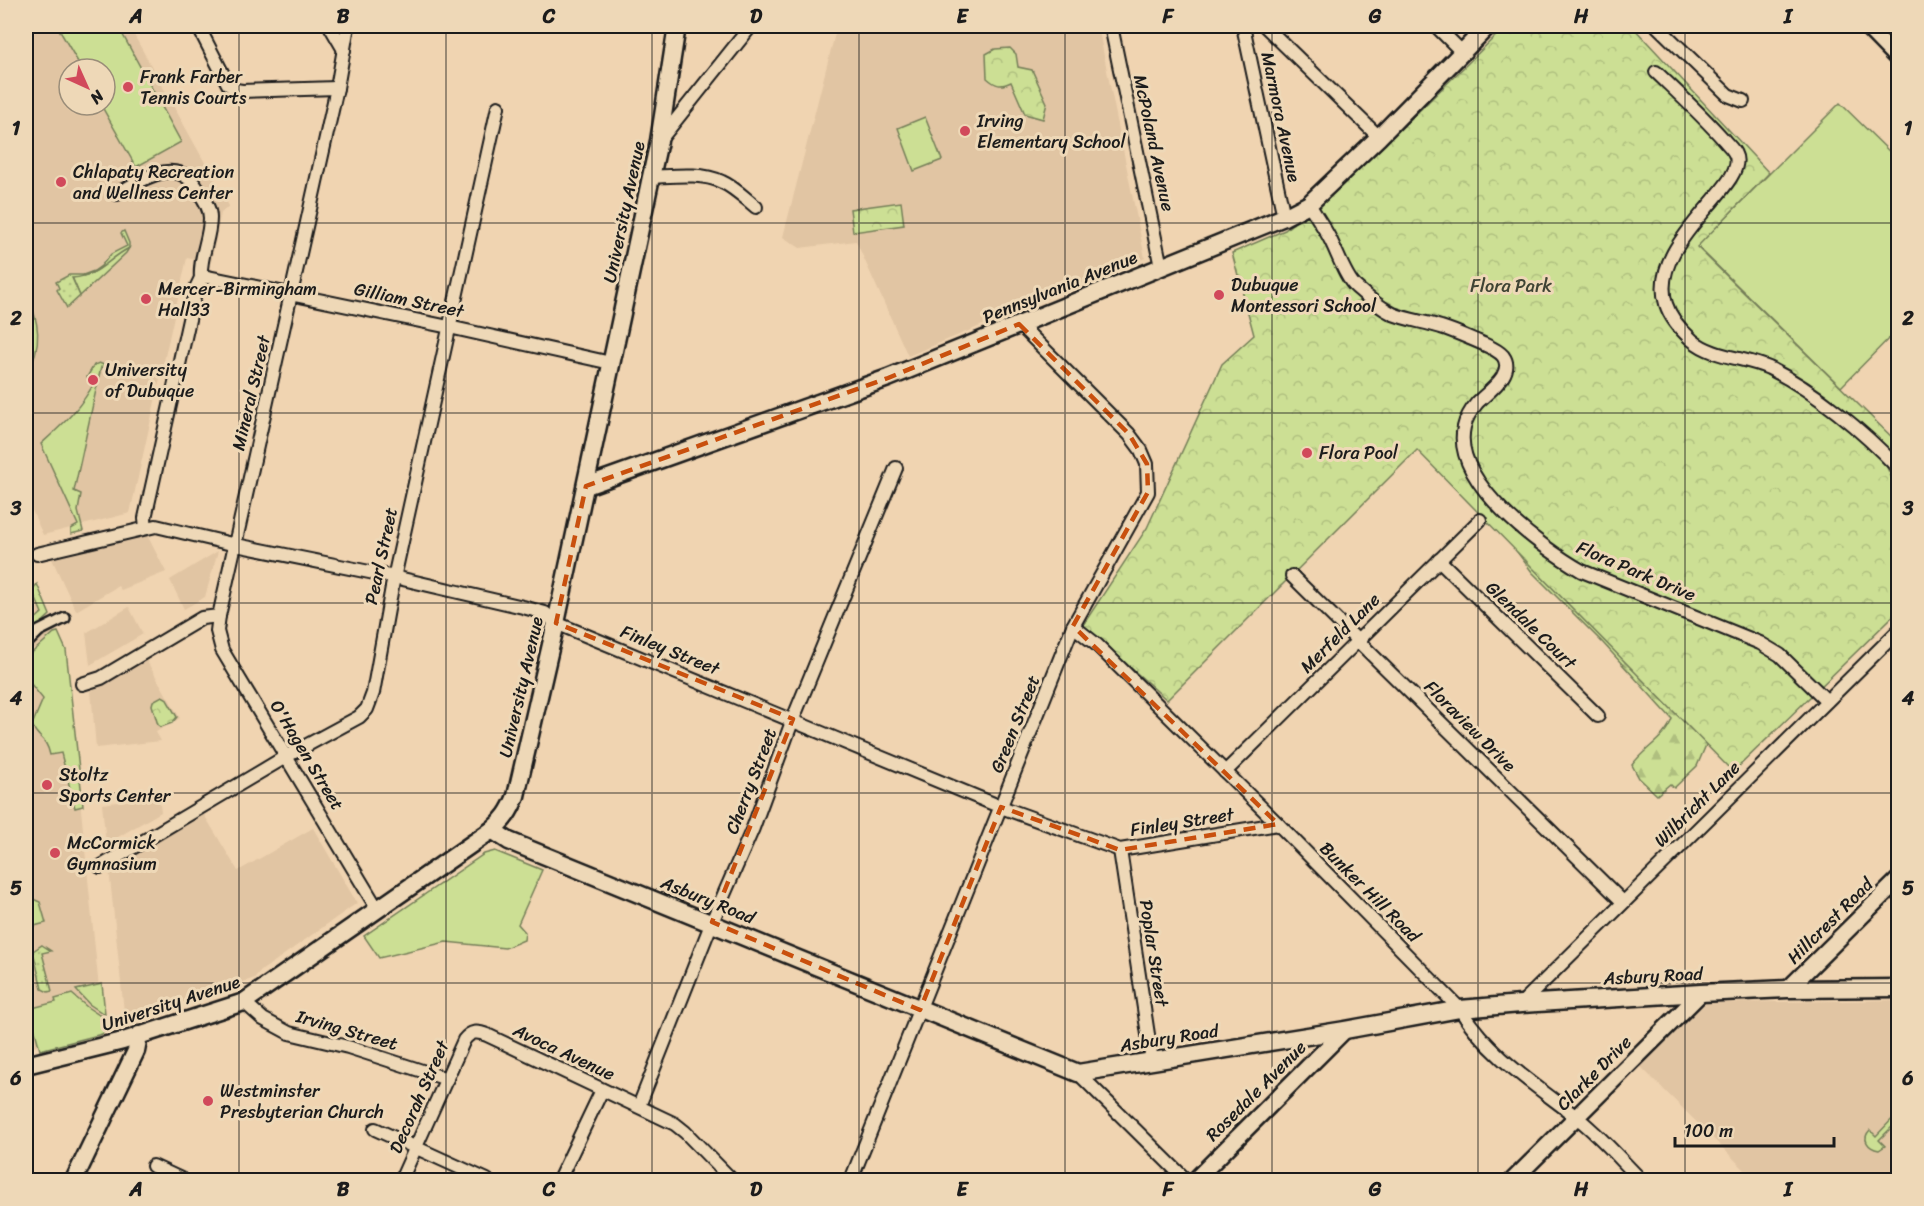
<svg xmlns="http://www.w3.org/2000/svg" width="1924" height="1206" font-family="Sriracha,sans-serif">
	<style>
		.built { fill: #e1c5a3; fill-rule: evenodd }
		.grass { fill: #ccdf94; stroke: #747e58; stroke-width: 1.5 }
		.forest { fill: url(#forest-firs); stroke: #747e58; stroke-width: 1.5 }
		.park { fill: url(#park-crowns); stroke: #747e58; stroke-width: 1.5 }
		.garden { fill: url(#garden-dots); stroke: #747e58; stroke-width: 1.5 }
		.lines { fill: none; stroke-linecap: round; stroke-linejoin: round }
		.pedestrian-casing { stroke: #1c1c1c; stroke-width: 14 }
		.minor-casing { stroke: #1c1c1c; stroke-width: 16 }
		.tertiary-casing { stroke: #1c1c1c; stroke-width: 20 }
		.secondary-casing { stroke: #1c1c1c; stroke-width: 21 }
		.pedestrian { stroke: #eed8b7; stroke-width: 9 }
		.minor { stroke: #eed8b7; stroke-width: 12 }
		.tertiary { stroke: #eed8b7; stroke-width: 15 }
		.secondary { stroke: #eed8b7; stroke-width: 16 }
		.marked { fill: none; stroke: #c9500e; stroke-width: 4.5; stroke-dasharray: 12 8; stroke-linejoin: round }
		.grid { fill: none; stroke: #1c1c1c; stroke-width: 1.5; stroke-opacity: 0.55 }
		.poi-dot { fill: #d1495b; stroke: #eed8b7; stroke-width: 2 }
		.labels { text-anchor: middle; stroke-width: 6; stroke-linejoin: round; paint-order: stroke }
		.poi-label { font-size: 18px; fill: #1c1c1c; stroke: #eed8b7; text-anchor: start }
		.street-label { font-size: 18px; fill: #1c1c1c; stroke: #eed8b7 }
		.park-label { font-size: 18px; fill: #3f4334; stroke: #eed8b7 }
		.neatline { fill: none; stroke: #1c1c1c; stroke-width: 2 }
		.grid-label { font-size: 20px; text-anchor: middle; font-weight: bold; fill: #1c1c1c }
	</style>
	<defs>
		<pattern id="forest-firs" width="22" height="20" patternUnits="userSpaceOnUse" patternTransform="scale(1.5)"><rect width="22" height="20" fill="#ccdf94"/><path d="M5 1l3.5 6h-7zM16 11l3.5 6h-7z" fill="#afbf7f"/></pattern>
		<pattern id="park-crowns" width="20" height="18" patternUnits="userSpaceOnUse" patternTransform="scale(1.5)"><rect width="20" height="18" fill="#ccdf94"/><path d="M2 6a3 3 0 1 1 6 0M12 15a3 3 0 1 1 6 0" fill="none" stroke="#afbf7f"/></pattern>
		<pattern id="garden-dots" width="8" height="8" patternUnits="userSpaceOnUse" patternTransform="scale(1.5)"><rect width="8" height="8" fill="#ccdf94"/><path d="M2 2h.1M6 6h.1" fill="none" stroke="#afbf7f" stroke-width="1.8" stroke-linecap="round"/></pattern>
	</defs>
	<rect width="100%" height="100%" fill="#f0d4b1"/>
	<filter id="ink" filterUnits="userSpaceOnUse"><feTurbulence type="fractalNoise" baseFrequency=".0167" numOctaves="2"/><feDisplacementMap in="SourceGraphic" scale="12" xChannelSelector="R" yChannelSelector="G"/><feConvolveMatrix kernelMatrix="1 2 1 2 8 2 1 2 1" color-interpolation-filters="sRGB"/></filter>
	<g filter="url(#ink)">
		<g class="built">
			<path d="M26,26h103l100,180 -8,7 -10,50 -24,-5 -57,255 -87,22 -17,-38zM69,69h36v36h-36z"/>
			<path d="M837,26h261l47,232 -237,98 -52,-115 -56,7 -17,-11z"/>
			<path d="M147,535l19,37 -45,18 -3,-4 -42,25 -24,-52z"/>
			<path d="M218,551l-13,46 -21,12 -14,-29z"/>
			<path d="M26,573l35,68 14,109 28,278 -77,21z"/>
			<path d="M129,607l14,27 -53,31 -4,-32z"/>
			<path d="M145,658l35,60 -24,14 5,9 -65,7 -5,-57z"/>
			<path d="M159,797l2,15 -55,32 -4,-40z"/>
			<path d="M203,813l35,58 75,-43 44,75 -96,68 -6,7 -130,43 -16,-152z"/>
			<path d="M1898,1000v180h-143l-115,-114 66,-63z"/>
		</g>
		<g class="grass">
			<path d="M57,26h61l63,116 -45,25 -35,-62h4v-36h-23z"/>
			<path d="M1840,103l58,57v169l-57,58 -144,-141z"/>
			<path d="M925,117l17,43 -28,11 -16,-43z"/>
			<path d="M129,248l-3,5 -46,43 -8,-19c28,0 34,-18 57,-29z"/>
			<path d="M26,293c13,27 18,53 0,80z"/>
			<path d="M99,363l10,4 -2,1 -6,-1 -27,124 7,3 -3,17 5,20 -12,3v-5l7,-4 -37,-81c21,-19 41,-37 54,-63l-8,-4 7,-12z"/>
			<path d="M37,584l13,31 -24,22v-10l16,-14 -10,-23z"/>
			<path d="M58,632l8,18 17,156 -8,2 -14,-55 -11,2c-4,-19 -12,-15 -18,-30l11,-26 -17,-21v-20l28,-25z"/>
			<path d="M495,851l47,19 -24,54 7,8 -1,8 -19,8 -59,-6 -67,16 -15,-22 120,-82z"/>
			<path d="M26,896l14,6 6,21 -16,4 -4,-16z"/>
			<path d="M102,984l3,30h-1l-15,-10 -13,-14z"/>
			<path d="M72,994l15,13 18,12 1,12 -4,3 -62,16 -9,-34 2,-3 -1,-5 24,-6 -1,-3z"/>
			<path d="M1898,1113v8l-19,19 6,6 -6,4c-11,-2 -18,-11 -9,-20l6,6z"/>
		</g>
		<path class="forest" d="M1506,537l203,201 -12,28 -23,22 -4,-4 -13,11 -18,-17 -7,-13c12,-17 33,-26 40,-46l-69,-76 -71,-71z"/>
		<g class="park">
			<path d="M1506,26h126l137,147 -72,74 201,196v12l-13,8 13,29v106l-5,18 -160,156 -316,-322 -250,250 -84,-75 64,-97 75,-164 32,-29 -22,-82 53,-23 92,-78z"/>
			<path d="M1010,48l6,6 2,13 14,3 15,33 -4,16 -18,-5 -14,-32c-10,5 -15,4 -24,-4l-1,-24 9,-5z"/>
			<path d="M901,202l3,23 -51,7 -3,-23z"/>
			<path d="M162,696l4,2 11,19 -5,6 -11,4 -3,-2 -6,-20 1,-4z"/>
		</g>
		<g class="garden">
			<path d="M124,231l5,12v5c-23,12 -29,28 -57,30l8,18 -13,12 -10,-18 2,-2 -3,-6 13,-7h14l11,-4 7,-5 10,-12 16,-8 -6,-13z"/>
			<path d="M42,945l9,6 -9,2 10,38 -4,1 -6,-3 -9,-38z"/>
		</g>
		<g class="lines">
			<g class="pedestrian-casing">
				<path id="pedestrian" d="M26,644l13,-13 26,-13"/>
			</g>
			<g class="minor-casing">
				<g id="minor">
					<path d="M198,26l30,58 8,6 6,1 95,-3"/>
					<path d="M330,26l14,24"/>
					<path d="M1111,26l50,241"/>
					<path d="M1243,26l41,191"/>
					<path d="M1265,26l114,111"/>
					<path d="M1436,26l26,26"/>
					<path d="M1657,26l71,69 15,6"/>
					<path d="M1656,72c23,22 47,44 68,68 3,4 9,9 11,14 16,30 -89,88 -69,150 4,13 16,27 26,36 21,18 53,17 77,28 46,23 94,63 129,100"/>
					<path d="M660,140l91,-114"/>
					<path d="M651,177c23,-1 50,-5 71,5 12,5 24,17 34,25"/>
					<path d="M117,194c27,-15 62,-41 83,-1 5,8 10,16 10,25 0,21 -11,39 -9,60"/>
					<path d="M1309,204c7,12 15,23 21,35 7,13 16,40 26,48 10,9 25,21 37,27 15,6 33,8 48,13 13,4 26,10 38,15 8,4 18,7 24,14 13,18 -16,36 -26,47 -6,7 -11,15 -13,24 -13,55 78,121 118,144l178,72 20,12 47,46"/>
					<path d="M201,278l7,-1 241,50 162,36"/>
					<path d="M146,528l-1,-10 51,-230 5,-10"/>
					<path d="M37,554l119,-28 80,19 158,32 129,30 22,6 11,10 445,184 119,43 158,-26"/>
					<path d="M1439,560l159,156"/>
					<path d="M1292,576l331,326"/>
					<path d="M219,616l-2,15 5,19 156,260"/>
					<path d="M1073,626l24,19 181,179 182,185c28,46 74,75 115,107 24,18 45,43 66,64"/>
					<path d="M82,684l19,-6 101,-60 17,-2 72,-322 46,-206 11,-62"/>
					<path d="M1225,772l255,-252"/>
					<path d="M1120,850l32,211"/>
					<path d="M100,867l187,-111 72,-39 8,-8 6,-16 19,-106 106,-480"/>
					<path d="M244,1002l19,17 26,14 59,14 99,32"/>
					<path d="M1521,1004l377,-373"/>
					<path d="M1078,1073l108,107"/>
					<path d="M639,1106l73,-184 41,-94 40,-109 103,-251"/>
					<path d="M375,1129l112,51"/>
					<path d="M153,1166l30,14"/>
					<path d="M401,1180l63,-140c7,-9 13,-9 23,-5l188,89 10,8 47,48"/>
					<path d="M559,1180l43,-90"/>
					<path d="M851,1180l222,-554 75,-134 -1,-28 -6,-14 -12,-16 -110,-110"/>
				</g>
			</g>
			<g class="tertiary-casing">
				<g id="tertiary">
					<path d="M1866,26l32,33"/>
					<path d="M1788,989l110,-109"/>
					<path d="M1195,1180l150,-150"/>
					<path d="M1513,1180l188,-187"/>
				</g>
			</g>
			<g class="secondary-casing">
				<g id="secondary">
					<path d="M586,486l302,-108 396,-161 25,-13 70,-67 109,-111"/>
					<path d="M492,830l17,11 569,232 267,-43 115,-21 61,-5 180,-11 87,-4 110,-1"/>
					<path d="M26,1065l97,-24 121,-39 248,-172c12,-10 18,-19 24,-34l40,-173 95,-446 8,-36 18,-115"/>
					<path d="M74,1180l62,-129 3,-16"/>
				</g>
			</g>
			<use href="#pedestrian" class="pedestrian"/>
			<use href="#minor" class="minor"/>
			<use href="#tertiary" class="tertiary"/>
			<use href="#secondary" class="secondary"/>
		</g>
	</g>
	<path class="marked" d="M1019,324l110,110 18,30 1,28 -75,134 205,198 -158,26 -119,-43 -81,203 -208,-88 81,-203 -237,-96 30,-137 302,-108z"/>
	<path class="grid" d="M239,26v1154M446,26v1154M652,26v1154M859,26v1154M1065,26v1154M1272,26v1154M1478,26v1154M1685,26v1154M26,223h1872M26,413h1872M26,603h1872M26,793h1872M26,983h1872"/>
	<g class="poi-dot">
		<circle cx="128" cy="87" r="6"/>
		<circle cx="965" cy="131" r="6"/>
		<circle cx="61" cy="182" r="6"/>
		<circle cx="1219" cy="295" r="6"/>
		<circle cx="146" cy="299" r="6"/>
		<circle cx="93" cy="380" r="6"/>
		<circle cx="1307" cy="453" r="6"/>
		<circle cx="47" cy="785" r="6"/>
		<circle cx="55" cy="853" r="6"/>
		<circle cx="208" cy="1101" r="6"/>
	</g>
	<g class="labels">
		<g class="poi-label">
			<text x="140" y="83">Frank Farber<tspan x="140" dy="21">Tennis Courts</tspan></text>
			<text x="977" y="127">Irving<tspan x="977" dy="21">Elementary School</tspan></text>
			<text x="73" y="178">Chlapaty Recreation<tspan x="73" dy="21">and Wellness Center</tspan></text>
			<text x="1231" y="291">Dubuque<tspan x="1231" dy="21">Montessori School</tspan></text>
			<text x="158" y="295">Mercer-Birmingham<tspan x="158" dy="21">Hall33</tspan></text>
			<text x="105" y="376">University<tspan x="105" dy="21">of Dubuque</tspan></text>
			<text x="1319" y="459">Flora Pool</text>
			<text x="59" y="781">Stoltz<tspan x="59" dy="21">Sports Center</tspan></text>
			<text x="67" y="849">McCormick<tspan x="67" dy="21">Gymnasium</tspan></text>
			<text x="220" y="1097">Westminster<tspan x="220" dy="21">Presbyterian Church</tspan></text>
		</g>
		<g class="street-label">
			<text transform="translate(1281 117) rotate(78)" y="6">Marmora Avenue</text>
			<text transform="translate(1154 143) rotate(78)" y="6">McPoland Avenue</text>
			<text transform="translate(624 212) rotate(-78)" y="6">University Avenue</text>
			<text transform="translate(1060 287) rotate(-22)" y="6">Pennsylvania Avenue</text>
			<text transform="translate(409 300) rotate(12)" y="6">Gilliam Street</text>
			<text transform="translate(251 393) rotate(-77)" y="6">Mineral Street</text>
			<text transform="translate(381 556) rotate(-78)" y="6">Pearl Street</text>
			<text transform="translate(1636 571) rotate(23)" y="6">Flora Park Drive</text>
			<text transform="translate(1531 625) rotate(44)" y="6">Glendale Court</text>
			<text transform="translate(1340 633) rotate(-45)" y="6">Merfeld Lane</text>
			<text transform="translate(670 650) rotate(22)" y="6">Finley Street</text>
			<text transform="translate(521 687) rotate(-77)" y="6">University Avenue</text>
			<text transform="translate(1015 724) rotate(-68)" y="6">Green Street</text>
			<text transform="translate(1470 726) rotate(45)" y="6">Floraview Drive</text>
			<text transform="translate(307 755) rotate(59)" y="6">O'Hagen Street</text>
			<text transform="translate(751 781) rotate(-69)" y="6">Cherry Street</text>
			<text transform="translate(1697 804) rotate(-45)" y="6">Wilbricht Lane</text>
			<text transform="translate(1182 822) rotate(-9)" y="6">Finley Street</text>
			<text transform="translate(1370 892) rotate(45)" y="6">Bunker Hill Road</text>
			<text transform="translate(708 900) rotate(22)" y="6">Asbury Road</text>
			<text transform="translate(1830 921) rotate(-45)" y="6">Hillcrest Road</text>
			<text transform="translate(1154 953) rotate(81)" y="6">Poplar Street</text>
			<text transform="translate(1653 976) rotate(-3)" y="6">Asbury Road</text>
			<text transform="translate(171 1003) rotate(-18)" y="6">University Avenue</text>
			<text transform="translate(347 1030) rotate(16)" y="6">Irving Street</text>
			<text transform="translate(1169 1038) rotate(-9)" y="6">Asbury Road</text>
			<text transform="translate(564 1052) rotate(25)" y="6">Avoca Avenue</text>
			<text transform="translate(1594 1073) rotate(-45)" y="6">Clarke Drive</text>
			<text transform="translate(1256 1091) rotate(-45)" y="6">Rosedale Avenue</text>
			<text transform="translate(419 1097) rotate(-66)" y="6">Decorah Street</text>
		</g>
		<g class="park-label">
			<text x="1511" y="292">Flora Park</text>
		</g>
	</g>
	<rect width="1924" height="1206" fill="none" stroke="#eed8b7" stroke-width="66"/>
	<g transform="translate(87 87) rotate(135)"><circle r="28" fill="#eed8b7" stroke="#9a8d79" stroke-width="1.5"/>
	<path d="M0-4.5L10 22L0 15L-10 22Z" fill="#d1495b"/>
	<text y="-9" font-size="16" font-weight="bold" text-anchor="middle" fill="#1c1c1c">N</text>
	</g>
	<path d="M1675 1137v9h159v-9" fill="none" stroke="#1c1c1c" stroke-width="3"/>
	<text x="1684" y="1137" font-size="18" fill="#1c1c1c" stroke="#eed8b7" stroke-width="4.5" paint-order="stroke">100 m</text>
	<rect x="33" y="33" width="1858" height="1140" class="neatline"/>
	<g class="grid-label">
		<text x="136" y="23">A</text>
		<text x="343" y="23">B</text>
		<text x="549" y="23">C</text>
		<text x="756" y="23">D</text>
		<text x="962" y="23">E</text>
		<text x="1168" y="23">F</text>
		<text x="1375" y="23">G</text>
		<text x="1581" y="23">H</text>
		<text x="1788" y="23">I</text>
		<text x="16" y="135">1</text>
		<text x="1908" y="135">1</text>
		<text x="16" y="325">2</text>
		<text x="1908" y="325">2</text>
		<text x="16" y="515">3</text>
		<text x="1908" y="515">3</text>
		<text x="16" y="705">4</text>
		<text x="1908" y="705">4</text>
		<text x="16" y="895">5</text>
		<text x="1908" y="895">5</text>
		<text x="16" y="1085">6</text>
		<text x="1908" y="1085">6</text>
		<text x="136" y="1196">A</text>
		<text x="343" y="1196">B</text>
		<text x="549" y="1196">C</text>
		<text x="756" y="1196">D</text>
		<text x="962" y="1196">E</text>
		<text x="1168" y="1196">F</text>
		<text x="1375" y="1196">G</text>
		<text x="1581" y="1196">H</text>
		<text x="1788" y="1196">I</text>
	</g>
</svg>
